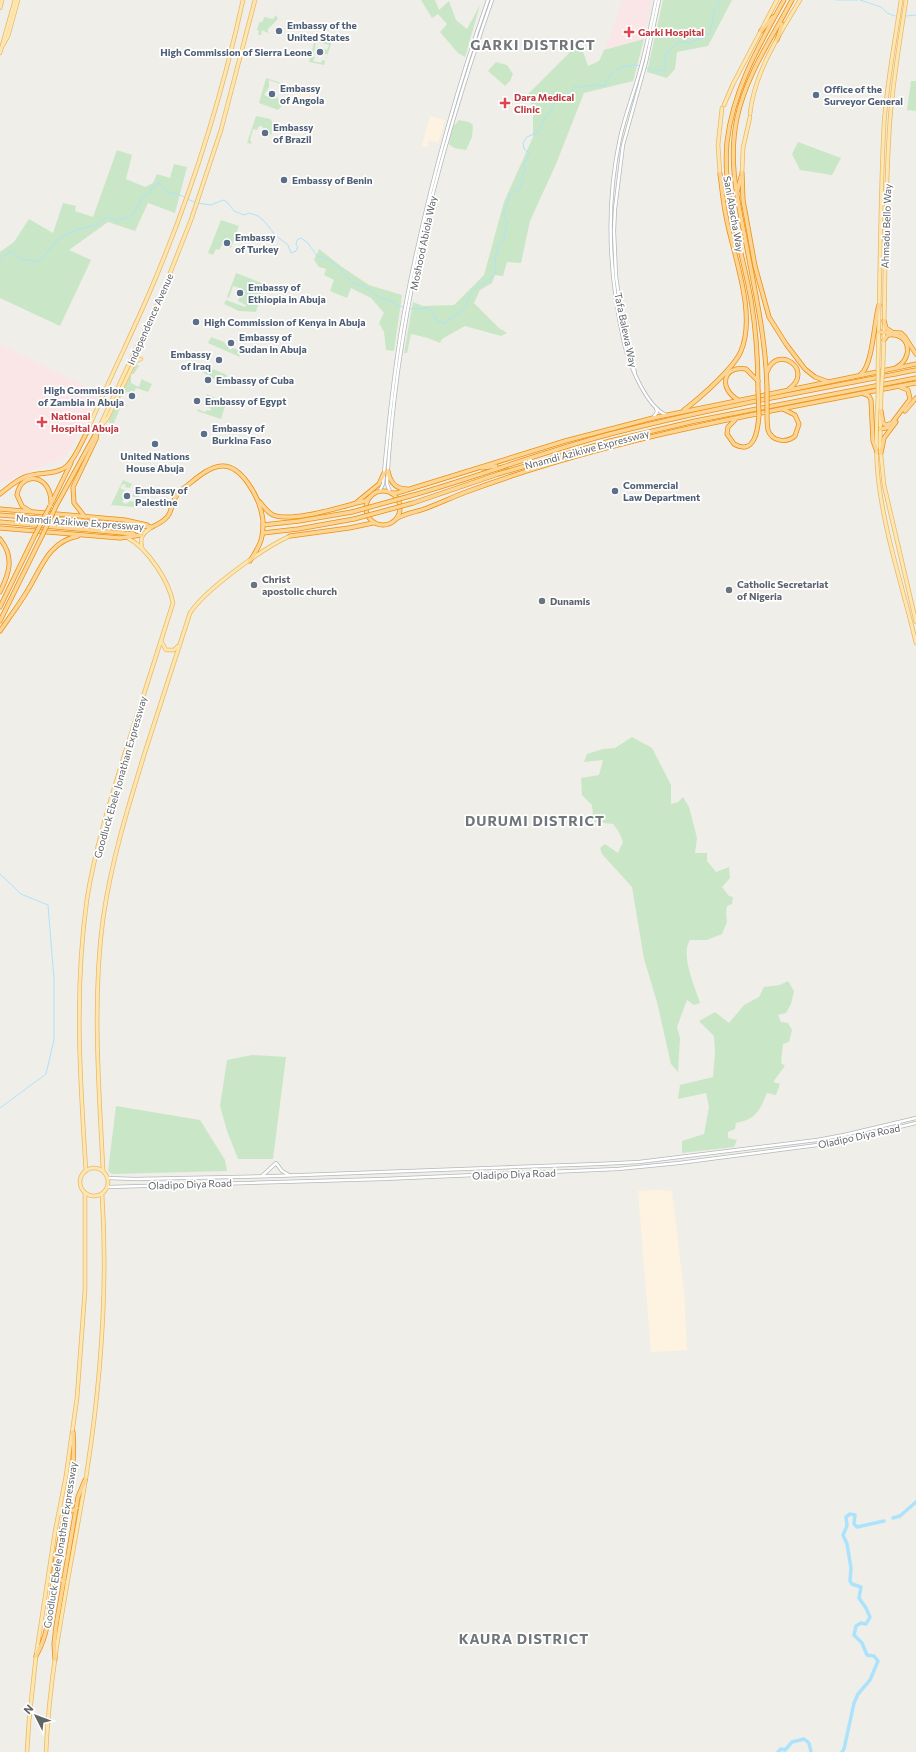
<svg xmlns="http://www.w3.org/2000/svg" width="916" height="1752" font-family="Commissioner,sans-serif">
	<style>
		.commercial { fill: #fdf3e0 }
		.medical { fill: #fbe6e7 }
		.green { fill: #c9e7c6 }
		.lines { fill: none; stroke-linecap: round; stroke-linejoin: round }
		.stream { stroke: #ace3fc; stroke-width: 1 }
		.river { stroke: #ace3fc; stroke-width: 3.5 }
		.secondary-casing { stroke: #b4b8bb; stroke-width: 4 }
		.primary-casing { stroke: #edb764; stroke-width: 4.5 }
		.highway-casing { stroke: #f08d08; stroke-width: 5 }
		.secondary { stroke: #fff; stroke-width: 2.5 }
		.primary { stroke: #fce7b1; stroke-width: 3 }
		.highway { stroke: #fad596; stroke-width: 3.5 }
		.primary-bridge-casing { stroke: #edb764; stroke-width: 4.5; stroke-linecap: butt }
		.highway-bridge-casing { stroke: #f08d08; stroke-width: 5; stroke-linecap: butt }
		.primary-bridge { stroke: #fce7b1; stroke-width: 3 }
		.highway-bridge { stroke: #fad596; stroke-width: 3.5 }
		.service-dot { fill: #5c6f8a; stroke: #fff; stroke-width: 1.5 }
		.health-dot { fill: #e0444e; stroke: #fff; stroke-width: 1.5 }
		.worship-dot { fill: #6b7280; stroke: #fff; stroke-width: 1.5 }
		.labels { text-anchor: middle; stroke-width: 3.5; stroke-linejoin: round; paint-order: stroke }
		.service-label { font-size: 10px; font-weight: bold; fill: #4e5e75; stroke: #fff; text-anchor: start }
		.health-label { font-size: 10px; font-weight: bold; fill: #be3a42; stroke: #fff; text-anchor: start }
		.street-label { font-size: 10px; fill: #5f6467; stroke: #fff }
		.worship-label { font-size: 10px; font-weight: bold; fill: #5b616d; stroke: #fff; text-anchor: start }
		.district-label { font-size: 14px; font-weight: bold; letter-spacing: 1px; fill: #707679; stroke: #fff }
	</style>
	<rect width="100%" height="100%" fill="#f0eee8"/>
	<g class="commercial">
		<path d="M297,88l17,4 -2,18 -19,-6z"/>
		<path d="M430,116l15,4 -6,21v2l-10,-3 -2,7 -5,-1z"/>
		<path d="M659,1190l13,1 12,102 3,57 -36,2 -13,-161z"/>
	</g>
	<g class="medical">
		<path d="M622,0h30l-8,39 -40,11 11,-26z"/>
		<path d="M0,344l98,49 -29,59 -5,6 -64,25z"/>
	</g>
	<g class="green">
		<path d="M421,0h14l4,10 10,-9 7,19 11,9 13,-24 -15,52 -7,-4 -18,-21 7,-8 -9,-10 -6,4z"/>
		<path d="M663,0h69l-24,46 -31,6 -2,17 -8,9 -20,-6z"/>
		<path d="M276,15l2,4 -10,10v4l-6,-3 -1,5h-3l1,-4 -2,-1 2,-7 4,-2 1,-4 9,2z"/>
		<path d="M315,38l17,3 -8,24 -15,-3 5,-19h2l-3,13 2,1 -2,4 8,2 1,-3 3,1 1,-4h1v-3h-4v2l-8,-2 2,-7 10,3 2,-5 -15,-4z"/>
		<path d="M644,39l-11,42 -49,12 -28,71 -26,57 -9,42 -14,-1 -4,14 -8,-1 -3,8 -12,7 -6,13 25,25 8,5 -6,3 -36,-10 -23,13 -2,4 -12,-5 -17,-4 -4,19h-3l9,-51 10,4 31,-1 30,-30 20,-73 29,-65v-27l-5,-16 44,-44 9,-4 7,20 11,-5 5,-11z"/>
		<path d="M496,62l11,3 6,9 -3,7 -5,5 -17,-15z"/>
		<path d="M266,78l18,6 1,8 -1,3 -1,-5 -2,-1 -1,-5 -11,-4v7l-5,8 11,4 2,-2v1l4,2 -1,4 2,2 -4,4 -19,-7z"/>
		<path d="M911,81h5v30l-9,-1z"/>
		<path d="M256,116l14,3 4,5 -3,11 -9,-3 1,-5 -2,-1h-2l-2,4 -4,-1 -3,11 2,4 -5,-1z"/>
		<path d="M459,120l10,2 4,3 -1,12 -6,13 -12,-2 -5,-4 4,-17z"/>
		<path d="M798,142l43,16 -9,17 -32,-5 -8,-16z"/>
		<path d="M117,150l15,5 -6,24 19,8 8,-4 4,-9 13,4 4,-14 13,3 -12,46 -27,-10 -13,28 -27,-9 -39,28 22,10 -31,66 -60,-28v-46l14,-10 15,-23 24,14 10,-30 13,3 -1,5 18,6z"/>
		<path d="M221,220l18,6 -8,22 -9,-3 -3,5 -3,-1 -3,6 -5,-2z"/>
		<path d="M319,249l23,18 27,18 33,10 -8,56 -8,-1 -2,-18 -5,-9 5,-10 -13,-15 -20,-10 -4,10 -17,-7 4,-11 -10,-5 2,-6 -7,-2 -5,-7z"/>
		<path d="M236,273l28,11 -8,28 -17,-1 -15,-7 2,-4 19,7 1,-2 -8,-4 4,-12 -9,-3 -4,12 -2,-1z"/>
		<path d="M211,337l13,5 6,8 3,-2 6,2 1,7 -32,-14z"/>
		<path d="M199,363l28,12 -4,9 -26,-15z"/>
		<path d="M136,364l4,3h-2l-4,7h-3v9l8,4 3,-9 1,2 9,4 -4,8 -12,-4 -3,6 -5,-2 -5,1 -4,8 12,7 -9,-4 -9,21 -5,-3z"/>
		<path d="M207,394l19,9 -5,16 -24,-8 1,-2 7,3 2,-2 3,1 1,-3 -3,-1 1,-3 -4,-2z"/>
		<path d="M123,480l9,4 -2,4 -5,-1 1,-2 -3,-1 -3,4 6,3h-2l-2,3 2,4 -2,4 4,2 4,-3 3,1 2,-4 -3,-2 4,-6 5,2 -5,-4 1,-2 6,3 -9,18 -23,-2z"/>
		<path d="M632,737l20,11 19,37v19l7,-2 5,-5 6,10 8,31 -2,15h12v8l9,11 13,-5 1,11 -8,9 7,9 4,1 -1,7 -5,2 -1,7 1,9 -5,12 -15,6h-17c-10,15 5,47 10,63l-6,2 -7,-5 -10,27 3,11 -2,34 -7,-8 -14,-62 -13,-43 -12,-72 -30,-33 -2,-6 5,-4 13,9 5,-11 -4,-10 -6,-8 -19,-2 -2,-17 -10,-10 -1,-17 18,-3 4,-15 -19,2 3,-8 16,-5 12,-1z"/>
		<path d="M788,981l6,10 -3,13 -5,9 -8,2 3,7 7,1 4,7 -3,12 -6,2 -2,19 4,3 -12,16 7,2 -4,11 -9,-2c-8,19 -11,26 -31,30l-1,6 -7,3v6l9,2 -3,7 -52,6v-12l22,-7 5,-27 -3,-14 -28,6 2,-14 33,-8 2,-25 -1,-16 -15,-15 16,-9 14,11 15,-18 15,-8 5,-10 16,-2z"/>
		<path d="M252,1055l34,2 -13,102h-35l-11,-28 -7,-25 7,-46z"/>
		<path d="M116,1106l84,14 25,40 2,11 -115,3 -4,-3z"/>
	</g>
	<g class="lines">
		<g class="stream">
			<path d="M836,0h22"/>
			<path d="M860,0l21,7 6,6 8,3"/>
			<path d="M906,16l10,-1"/>
			<path d="M646,68l10,3 9,-1 1,-17 13,-11 12,1 6,-4h5l8,-7 5,-23 6,-9"/>
			<path d="M187,199l8,3"/>
			<path d="M198,203l13,2 12,-5 4,2 7,9 10,4 5,-2 9,3 7,6 10,13 13,10 3,8 5,-2 2,-4 -2,-2 1,-5 4,-2 7,5 9,13c17,2 26,17 37,28 11,0 16,8 25,13 4,2 8,2 12,4 5,3 8,5 14,7"/>
			<path d="M0,260l10,-9c5,2 7,6 11,8 5,1 9,1 13,3 11,-3 15,-14 23,-21 12,-10 25,-13 40,-16l4,-5 7,-3 9,4 11,-4 6,-4 8,-15 8,-5 2,-5 7,-6c9,16 11,8 25,15"/>
			<path d="M408,308c15,4 22,-7 28,12l8,3 16,-11 6,-6 3,-10 7,-8 15,-10 5,-6 -1,-13 3,-14 6,-7 3,-16c-8,-14 3,-15 2,-27l12,-7 1,-12 3,-6 -1,-6 5,-11 -5,-4 -1,-6 4,-6 11,-5 7,-15 6,-6 5,-12 11,-4 7,-8c11,1 20,-4 31,-1 1,-3 2,-7 4,-9 6,-9 22,-14 32,-11"/>
			<path d="M0,874l21,20 27,11 6,74v61l-8,34 -46,34"/>
		</g>
		<g class="river">
			<path d="M893,1518l7,-2 16,-14"/>
			<path d="M778,1752l3,-3 4,1 7,-8 12,-3 5,4 2,9"/>
			<path d="M842,1752l2,-3 10,-46 4,-9 12,-14 8,-19 -4,-5 -7,-1 -5,-12 -8,-8 2,-9 5,-3 5,1 4,-7 -4,-9 -7,-10 2,-11 -9,-3 -2,-3 1,-13 -4,-24 -4,-9 4,-9 -1,-9 4,-3 5,1 -1,9 3,3 27,-6"/>
		</g>
		<g class="secondary-casing">
			<g id="secondary">
				<path d="M656,0c-5,25 -10,50 -17,74 -6,21 -14,42 -19,64 -15,69 -11,138 4,205 5,21 22,63 42,72"/>
				<path d="M635,373l-13,-55 -6,-42 -2,-45 1,-22 8,-64 23,-83 13,-62"/>
				<path d="M653,418l4,-6 -1,-4"/>
				<path d="M379,492l4,-8c5,-57 11,-115 21,-171 20,-106 48,-211 84,-313"/>
				<path d="M390,492l-3,-8c7,-122 31,-246 66,-363 12,-41 25,-81 39,-121"/>
				<path d="M262,1176l14,-13 6,8 7,4"/>
				<path d="M108,1178l27,1 140,-3 323,-12 41,-2 178,-22 27,-5 72,-17"/>
				<path d="M108,1187l275,-8 235,-10 61,-6 154,-20 83,-20"/>
			</g>
		</g>
		<g class="primary-casing">
			<g id="primary">
				<path d="M0,8l2,-8"/>
				<path d="M3,45l5,-9 10,-36"/>
				<path d="M0,53l15,-53"/>
				<path d="M724,105l9,-21 44,-84"/>
				<path d="M750,114c4,-41 29,-79 50,-114"/>
				<path d="M742,173l1,-25 7,-31"/>
				<path d="M720,174l-2,-29 4,-37"/>
				<path d="M878,364c2,-80 2,-161 6,-240 3,-42 11,-83 17,-124"/>
				<path d="M883,366c3,-82 1,-164 7,-246 3,-40 10,-80 16,-120"/>
				<path d="M98,389l4,6"/>
				<path d="M881,396l-1,50 4,39 32,137"/>
				<path d="M878,397c-2,29 -3,59 1,88 7,54 25,106 37,158"/>
				<path d="M102,425l6,-8 26,-54 2,-2 5,-2"/>
				<path d="M87,432c19,-46 41,-90 61,-136 41,-95 73,-195 95,-296"/>
				<path d="M97,432l64,-136 30,-76 30,-90 34,-130"/>
				<path d="M142,547c-3,-10 2,-15 10,-20"/>
				<path d="M161,641l5,9h8l4,-4"/>
				<circle cx="94" cy="1182" r="14"/>
				<path d="M103,1170c-4,-83 -11,-168 0,-251 8,-57 25,-112 42,-167 15,-46 30,-92 45,-139 16,-24 73,-65 100,-77"/>
				<path d="M86,1171c-6,-91 -12,-181 1,-272 8,-50 23,-98 38,-146 16,-50 32,-100 48,-150 -4,-22 -25,-54 -45,-65"/>
				<path d="M27,1752l2,-31 7,-65 19,-124 11,-56 11,-78 8,-108v-97"/>
				<path d="M46,1752c4,-94 26,-188 41,-281 14,-91 21,-185 15,-277"/>
			</g>
		</g>
		<g class="highway-casing">
			<g id="highway">
				<path d="M761,31l12,-14"/>
				<path d="M777,40l5,-16"/>
				<path d="M742,173l1,27 12,66 14,51 17,27 19,25 10,8 11,4"/>
				<path d="M737,192l4,-15"/>
				<path d="M884,321l2,7 6,4"/>
				<path d="M879,332l22,1 4,4 11,17"/>
				<path d="M884,340l4,-5c22,-3 26,22 9,32"/>
				<path d="M767,372c10,-29 48,-2 22,17"/>
				<path d="M861,374c12,-9 13,-54 18,-69"/>
				<path d="M767,388c-1,-50 -13,-101 -22,-150 -8,-40 -17,-79 -8,-120 9,-43 35,-80 55,-118"/>
				<path d="M758,390c0,-30 -2,-61 -7,-90 -9,-52 -29,-104 -24,-158 6,-52 32,-97 57,-142"/>
				<path d="M864,394l5,2 2,4 2,41 4,11"/>
				<path d="M738,400c-20,-12 -15,-35 8,-31l12,12"/>
				<path d="M684,410c16,-12 50,-42 57,-59 16,-38 -8,-96 -15,-135 -3,-14 -4,-28 -6,-42"/>
				<path d="M881,411l2,12 3,2 6,-2 18,-24 -2,-9 -8,-3"/>
				<path d="M905,411l11,-13"/>
				<path d="M767,413c0,6 0,12 1,17 4,12 19,13 27,6l4,-12 -4,-9 -12,-6"/>
				<path d="M735,420l-7,7 -1,7 7,10c21,12 24,-15 25,-29"/>
				<path d="M880,429l11,-2"/>
				<path d="M881,453l3,-15 12,-16"/>
				<path d="M482,468l14,-2"/>
				<path d="M388,471c2,11 7,18 19,18"/>
				<circle cx="383" cy="508" r="17"/>
				<path d="M391,493h6l168,-52 88,-23 263,-54"/>
				<path d="M0,494c9,-7 17,-15 28,-18 12,-4 29,-1 39,-10 9,-9 14,-23 20,-34"/>
				<path d="M410,496c67,-19 132,-44 200,-62 101,-26 204,-44 306,-64"/>
				<path d="M52,502l19,-39"/>
				<path d="M260,502c4,5 7,10 13,13 20,8 70,-9 92,-14l5,-4"/>
				<path d="M357,502l22,-18 5,-11"/>
				<path d="M413,503l85,-29 112,-33 85,-20 221,-43"/>
				<path d="M56,506l40,-73"/>
				<path d="M0,509l125,11 22,5"/>
				<path d="M30,511l-8,-5 -5,-11c4,-25 35,-21 34,9"/>
				<path d="M0,515l152,12c28,-13 13,-20 28,-36 13,-9 26,-24 42,-25 20,-1 37,32 40,49 2,7 1,15 0,21 -1,9 -8,18 -12,25"/>
				<path d="M85,517l-11,-14 -1,-16 23,-48 1,-7"/>
				<path d="M396,519c9,-6 21,-7 31,-11 13,-5 26,-11 39,-16 145,-54 299,-80 450,-109"/>
				<path d="M0,522l134,12"/>
				<path d="M263,525l36,-4 53,-9"/>
				<path d="M0,528l120,10 22,-3"/>
				<path d="M263,533l35,-4 56,-10"/>
				<path d="M290,536l59,-8 24,-5"/>
				<path d="M0,539c15,18 9,35 0,53"/>
				<path d="M0,607l35,-72"/>
				<path d="M0,621l42,-85"/>
				<path d="M0,631c9,-13 18,-25 26,-38 15,-23 21,-51 52,-57"/>
				<path d="M66,1508l6,3 5,-3"/>
				<path d="M53,1580l5,-2 6,4"/>
				<path d="M36,1656c16,-27 14,-61 19,-92 7,-44 22,-88 18,-132"/>
				<path d="M55,1659l-1,-15 2,-18 22,-129 7,-17"/>
			</g>
		</g>
		<use href="#secondary" class="secondary"/>
		<use href="#primary" class="primary"/>
		<use href="#highway" class="highway"/>
		<g class="primary-bridge-casing">
			<g id="primary-bridge">
				<path d="M881,396l2,-30"/>
				<path d="M878,397v-33"/>
			</g>
		</g>
		<g class="highway-bridge-casing">
			<g id="highway-bridge">
				<path d="M767,388v25"/>
				<path d="M758,390l1,25"/>
				<path d="M352,512l58,-16"/>
				<path d="M354,519l59,-16"/>
				<path d="M35,535l15,-29"/>
				<path d="M42,536l14,-30"/>
			</g>
		</g>
		<use href="#primary-bridge" class="primary-bridge"/>
		<use href="#highway-bridge" class="highway-bridge"/>
	</g>
	<g class="service-dot">
		<circle cx="279" cy="31" r="4"/>
		<circle cx="320" cy="52" r="4"/>
		<circle cx="272" cy="94" r="4"/>
		<circle cx="816" cy="95" r="4"/>
		<circle cx="265" cy="133" r="4"/>
		<circle cx="284" cy="180" r="4"/>
		<circle cx="227" cy="243" r="4"/>
		<circle cx="240" cy="293" r="4"/>
		<circle cx="196" cy="322" r="4"/>
		<circle cx="231" cy="343" r="4"/>
		<circle cx="219" cy="360" r="4"/>
		<circle cx="208" cy="380" r="4"/>
		<circle cx="132" cy="396" r="4"/>
		<circle cx="197" cy="401" r="4"/>
		<circle cx="204" cy="434" r="4"/>
		<circle cx="155" cy="444" r="4"/>
		<circle cx="615" cy="491" r="4"/>
		<circle cx="127" cy="496" r="4"/>
	</g>
	<g class="health-dot">
		<path d="M627 26h4v4h4v4h-4v4h-4v-4h-4v-4h4z"/>
		<path d="M503 97h4v4h4v4h-4v4h-4v-4h-4v-4h4z"/>
		<path d="M40 416h4v4h4v4h-4v4h-4v-4h-4v-4h4z"/>
	</g>
	<g class="worship-dot">
		<circle cx="254" cy="585" r="4"/>
		<circle cx="729" cy="590" r="4"/>
		<circle cx="542" cy="601" r="4"/>
	</g>
	<g class="labels">
		<g class="service-label">
			<text x="287" y="29">Embassy of the<tspan x="287" dy="12">United States</tspan></text>
			<text x="312" y="56" text-anchor="end">High Commission of Sierra Leone</text>
			<text x="280" y="92">Embassy<tspan x="280" dy="12">of Angola</tspan></text>
			<text x="824" y="93">Office of the<tspan x="824" dy="12">Surveyor General</tspan></text>
			<text x="273" y="131">Embassy<tspan x="273" dy="12">of Brazil</tspan></text>
			<text x="292" y="184">Embassy of Benin</text>
			<text x="235" y="241">Embassy<tspan x="235" dy="12">of Turkey</tspan></text>
			<text x="248" y="291">Embassy of<tspan x="248" dy="12">Ethiopia in Abuja</tspan></text>
			<text x="204" y="326">High Commission of Kenya in Abuja</text>
			<text x="239" y="341">Embassy of<tspan x="239" dy="12">Sudan in Abuja</tspan></text>
			<text x="211" y="358" text-anchor="end">Embassy<tspan x="211" dy="12">of Iraq</tspan></text>
			<text x="216" y="384">Embassy of Cuba</text>
			<text x="124" y="394" text-anchor="end">High Commission<tspan x="124" dy="12">of Zambia in Abuja</tspan></text>
			<text x="205" y="405">Embassy of Egypt</text>
			<text x="212" y="432">Embassy of<tspan x="212" dy="12">Burkina Faso</tspan></text>
			<text x="155" y="460" text-anchor="middle">United Nations<tspan x="155" dy="12">House Abuja</tspan></text>
			<text x="623" y="489">Commercial<tspan x="623" dy="12">Law Department</tspan></text>
			<text x="135" y="494">Embassy of<tspan x="135" dy="12">Palestine</tspan></text>
		</g>
		<g class="health-label">
			<text x="638" y="36">Garki Hospital</text>
			<text x="514" y="101">Dara Medical<tspan x="514" dy="12">Clinic</tspan></text>
			<text x="51" y="420">National<tspan x="51" dy="12">Hospital Abuja</tspan></text>
		</g>
		<g class="street-label">
			<text transform="translate(734 214) rotate(80)" y="4">Sani Abacha Way</text>
			<text transform="translate(886 226) rotate(-88)" y="4">Ahmadu Bello Way</text>
			<text transform="translate(423 243) rotate(-78)" y="4">Moshood Abiola Way</text>
			<text transform="translate(150 319) rotate(-66)" y="4">Independence Avenue</text>
			<text transform="translate(626 330) rotate(78)" y="4">Tafa Balewa Way</text>
			<text transform="translate(587 449) rotate(-15)" y="4">Nnamdi Azikiwe Expressway</text>
			<text transform="translate(80 522) rotate(4)" y="4">Nnamdi Azikiwe Expressway</text>
			<text transform="translate(120 777) rotate(-74)" y="4">Goodluck Ebele Jonathan Expressway</text>
			<text transform="translate(859 1136) rotate(-12)" y="4">Oladipo Diya Road</text>
			<text transform="translate(514 1174) rotate(-2)" y="4">Oladipo Diya Road</text>
			<text transform="translate(190 1184) rotate(-2)" y="4">Oladipo Diya Road</text>
			<text transform="translate(60 1545) rotate(-81)" y="4">Goodluck Ebele Jonathan Expressway</text>
		</g>
		<g class="worship-label">
			<text x="262" y="583">Christ<tspan x="262" dy="12">apostolic church</tspan></text>
			<text x="737" y="588">Catholic Secretariat<tspan x="737" dy="12">of Nigeria</tspan></text>
			<text x="550" y="605">Dunamis</text>
		</g>
		<g class="district-label">
			<text x="533" y="50">GARKI DISTRICT</text>
			<text x="535" y="826">DURUMI DISTRICT</text>
			<text x="524" y="1644">KAURA DISTRICT</text>
		</g>
	</g>
	<g transform="translate(36 1716) rotate(312)" stroke="#ffffff" stroke-width="3" paint-order="stroke">
	<path d="M0-3L7 15L0 10L-7 15Z" fill="#5f6467"/>
	<text y="-6" font-size="11" font-weight="bold" text-anchor="middle" fill="#5f6467">N</text>
	</g>
</svg>
